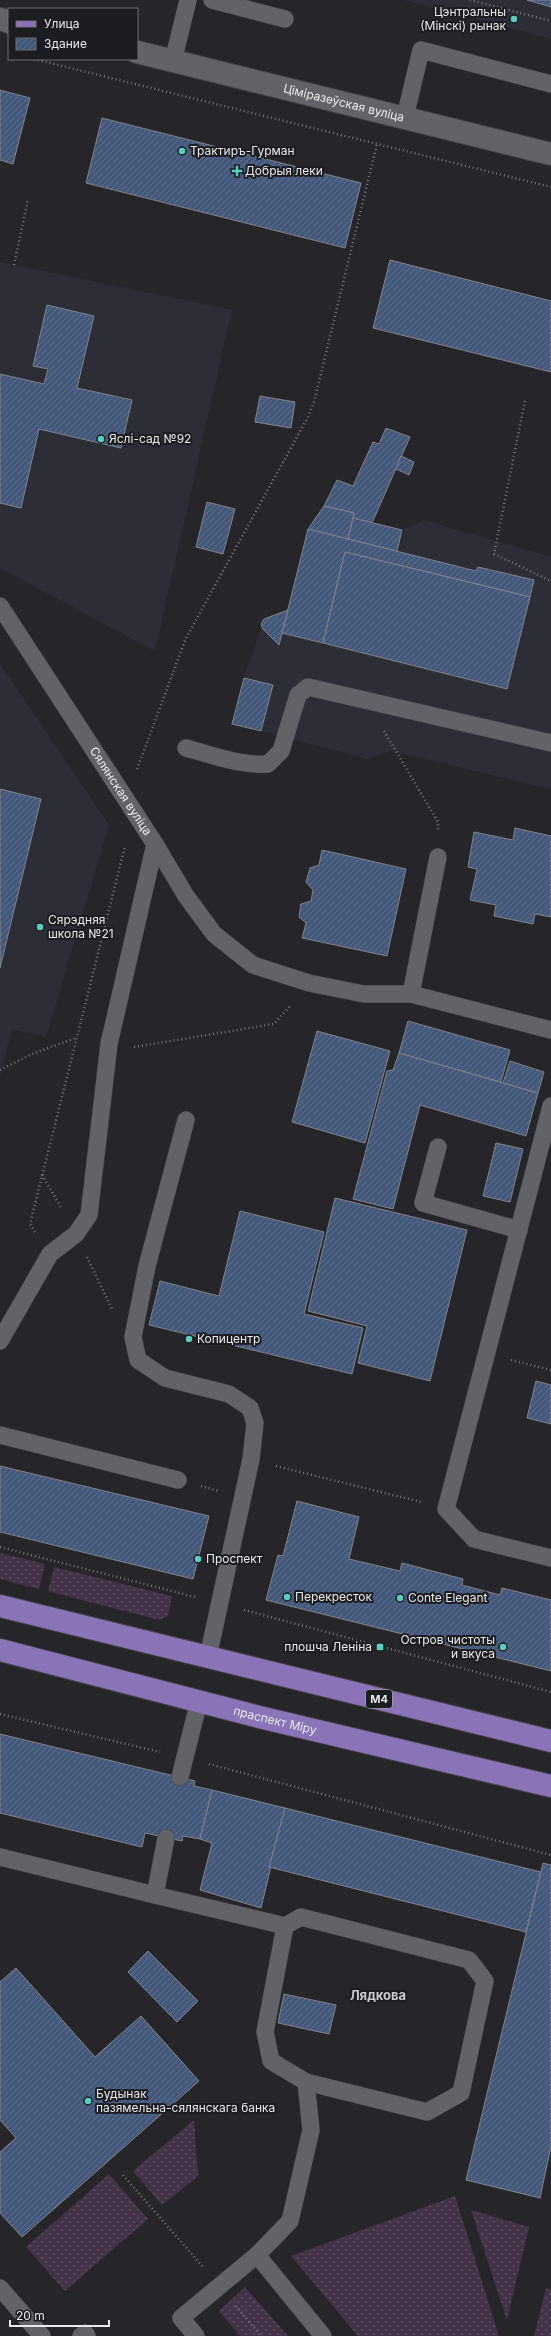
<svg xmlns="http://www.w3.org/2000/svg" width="551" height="2336" font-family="Inter,sans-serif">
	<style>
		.built { fill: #2c2d37 }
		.grass { fill: url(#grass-dots) }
		.building { fill: url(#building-hatch); stroke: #818488 }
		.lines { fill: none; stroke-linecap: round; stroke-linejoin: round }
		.service-casing { stroke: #434347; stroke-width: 18 }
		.secondary-casing { stroke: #434347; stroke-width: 24 }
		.primary-casing { stroke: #434347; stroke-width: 24 }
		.path { stroke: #78787c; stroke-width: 2.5; stroke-dasharray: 1 3; stroke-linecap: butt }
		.service { stroke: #626368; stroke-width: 17 }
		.secondary { stroke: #626368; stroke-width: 22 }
		.primary { stroke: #8b73b7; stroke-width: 22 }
		.poi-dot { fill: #58cec0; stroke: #1c1d21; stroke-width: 1.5 }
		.labels { text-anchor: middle; stroke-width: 4; stroke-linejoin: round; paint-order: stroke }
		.shield { fill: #1c1d21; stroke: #acacaf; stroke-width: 1 }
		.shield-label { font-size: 11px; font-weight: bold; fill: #e9e9ec }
		.poi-label { font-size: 12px; fill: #e9e9ec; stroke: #1c1d21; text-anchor: start }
		.street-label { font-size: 12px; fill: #e9e9ec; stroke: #1c1d21 }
		.neighbourhood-label { font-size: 13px; font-weight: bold; fill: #c8c9ce; stroke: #1c1d21 }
	</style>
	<defs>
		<pattern id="grass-dots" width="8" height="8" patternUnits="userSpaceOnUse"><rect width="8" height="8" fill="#433248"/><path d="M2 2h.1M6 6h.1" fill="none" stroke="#5e5063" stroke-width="1.8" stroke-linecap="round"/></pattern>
		<pattern id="building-hatch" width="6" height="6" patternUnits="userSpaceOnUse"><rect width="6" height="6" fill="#44587b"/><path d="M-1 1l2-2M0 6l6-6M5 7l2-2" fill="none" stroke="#5f708e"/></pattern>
	</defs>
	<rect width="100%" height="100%" fill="#26262a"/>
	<g class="built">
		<path d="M404,0h147v39z"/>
		<path d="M0,262l232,48 -77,341 -155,-83z"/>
		<path d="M424,520l127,37v232l-161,-38 -22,8 -107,-28 12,-46 -29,-7 20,-59 24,-9 20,-81 88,22 6,-21z"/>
		<path d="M0,664l109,161 -63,212 -34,-8 -12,47z"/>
	</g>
	<g class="grass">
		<path d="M0,1553l45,11 -6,25 -39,-10z"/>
		<path d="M54,1567l118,29 -4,20 -9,4 -111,-29z"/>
		<path d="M194,2120l4,56 -36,29 -29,-34z"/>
		<path d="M109,2174l39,45 -83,72 -39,-44z"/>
		<path d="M455,2196l44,140h-141l-67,-80z"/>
		<path d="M471,2210l58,17 -22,93z"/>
		<path d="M245,2287l43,49h-48l-21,-25z"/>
		<path d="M546,2288l5,1v47h-17z"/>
	</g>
	<g class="building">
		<path d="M527,0h24v7z"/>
		<path d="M0,90l30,8 -17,66 -13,-4z"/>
		<path d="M102,118l259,65 -16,65 -259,-65z"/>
		<path d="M390,260l161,41v71l-178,-44z"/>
		<path d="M47,305l47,11 -17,72 55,12 -11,48 -82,-19 -18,79 -21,-5v-129l44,10 4,-15 -15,-3z"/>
		<path d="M260,396l35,6 -4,26 -36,-6z"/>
		<path d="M386,428l24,9 -38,86 -19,-5 1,-5 -30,-7 13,-26 16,6 20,-44 6,2z"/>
		<path d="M401,456l13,6 -5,13 -13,-6z"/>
		<path d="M207,502l28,7 -12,45 -27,-7z"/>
		<path d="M324,506l30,7 -6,26 -40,-10z"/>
		<path d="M353,518l49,12 -5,21 -49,-12z"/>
		<path d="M308,529l168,42 2,-4 56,13 -4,17 -185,-45 -22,91 -41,-10z"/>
		<path d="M345,552l185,45 -23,92 -184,-46z"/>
		<path d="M288,610l-6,23 -3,12 -16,-16 -2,-5 3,-5z"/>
		<path d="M244,678l29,7 -12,46 -29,-7z"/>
		<path d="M0,789l41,10 -41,169z"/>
		<path d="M515,828l36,8v81l-16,-3 -2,10 -39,-8 2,-11 -26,-5 7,-31 -9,-2 6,-35 39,8z"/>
		<path d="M322,850l84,19 -19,87 -85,-18 4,-15 -7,-6 2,-13 10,-3 2,-11 -7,-8 4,-14 9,-3z"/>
		<path d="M408,1021l102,29 -9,32 -102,-29z"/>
		<path d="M317,1031l73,20 -25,92 -73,-21z"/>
		<path d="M399,1053l139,40 -12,43 -106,-31 -27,104 -40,-10 34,-128 6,-1z"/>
		<path d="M510,1061l34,11 -6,21 -35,-10z"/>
		<path d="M496,1143l27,6 -13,53 -27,-6z"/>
		<path d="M335,1198l132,32 -37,151 -72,-18 9,-37 -59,-15z"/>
		<path d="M240,1211l84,21 -20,82 59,14 -11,46 -203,-49 11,-44 59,15z"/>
		<path d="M536,1381l15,4v39l-24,-6z"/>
		<path d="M0,1466l209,50 -16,63 -193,-47z"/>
		<path d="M297,1501l62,16 -10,42 51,12 2,-8 61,16 -1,6 38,10 2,-7 49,12v71l-285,-71 12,-45 5,1z"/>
		<path d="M0,1734l195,47 -1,5 18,4 -12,49 -17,-3 -1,5 -37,-8 -3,14 -142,-34z"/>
		<path d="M212,1790l73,18 -24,100 -61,-18 12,-47 -12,-4z"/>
		<path d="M285,1808l256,64 -15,60 -257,-65z"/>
		<path d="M543,1863l8,2v281l-11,52 -74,-18z"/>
		<path d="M148,1951l50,50 -21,21 -49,-50z"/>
		<path d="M16,1968l79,89 46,-41 58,65 -177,156 -22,-24v-61l16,-14 -16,-18v-138z"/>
		<path d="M284,1994l52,11 -7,29 -51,-11z"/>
	</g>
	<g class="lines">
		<g class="service-casing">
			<g id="service">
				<path d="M212,0l73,19"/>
				<path d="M173,61l15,-61"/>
				<path d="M405,117l16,-67 130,34"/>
				<path id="s1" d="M0,606l155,238 31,52 28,38 39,31 56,18 55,11h47l140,36"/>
				<path d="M186,748c27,7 54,18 82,16l13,-13 17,-56 10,-8 243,56"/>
				<path d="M411,994l27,-137"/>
				<path d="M551,1106l-105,403 28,30 77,19"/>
				<path d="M186,1120l-39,146 -14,71 5,23 27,18 64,16 21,14 5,15 -4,36 -43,198"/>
				<path d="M438,1147l-15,56 96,27"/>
				<path d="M0,1341l50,-87 26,-20 13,-19 20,-171 46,-200"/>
				<path d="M0,1435l178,45"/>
				<path d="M180,1777l19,-76"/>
				<path d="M0,1857l155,38 11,-57"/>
				<path d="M155,1895l130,31 16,-9 168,43 16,21 -24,112 -34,19 -121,-30 -35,-21 -6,-29 20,-106"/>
				<path d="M257,2255l66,81"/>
				<path d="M0,2288l42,48"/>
				<path d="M81,2336l4,-3 2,3"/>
				<path d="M196,2336l-15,-18 76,-63 33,-34 21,-91 -5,-48"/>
			</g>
		</g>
		<g class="secondary-casing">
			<g id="secondary">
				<path d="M0,19l9,3"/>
				<path id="s2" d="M137,52l414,102"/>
			</g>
		</g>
		<g class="primary-casing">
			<g id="primary">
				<path d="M0,1606l551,135"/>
				<path id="s3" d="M0,1650l259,67 292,69"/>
			</g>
		</g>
		<g class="path">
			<path d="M470,0l81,21"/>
			<path d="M34,59l517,128"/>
			<path d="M14,265l14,-66"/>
			<path d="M525,401l-31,153 57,27"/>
			<path d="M384,731l54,91v9"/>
			<path d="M137,769l49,-131 122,-221 6,-15 63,-258"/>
			<path d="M134,1047l140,-23 17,-19"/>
			<path d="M0,1070l32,-16 44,-16"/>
			<path d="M42,1175l20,34"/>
			<path d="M35,1232l-5,-8 95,-378"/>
			<path d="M87,1257l25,52"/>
			<path d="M511,1360l40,10"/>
			<path d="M276,1466l145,36"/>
			<path d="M201,1486l17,5"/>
			<path d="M0,1547l195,50"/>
			<path d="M244,1610l307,82"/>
			<path d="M0,1714l160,38"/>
			<path d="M209,1764l342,91"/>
			<path d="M123,2175l80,92"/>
			<path d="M236,2306l25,30"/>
		</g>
		<use href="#service" class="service"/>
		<use href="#secondary" class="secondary"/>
		<use href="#primary" class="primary"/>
	</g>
	<g class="poi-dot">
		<circle cx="514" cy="19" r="4"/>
		<circle cx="182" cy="151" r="4"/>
		<path d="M235 165h4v4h4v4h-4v4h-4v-4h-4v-4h4z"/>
		<circle cx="101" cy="439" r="4"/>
		<circle cx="40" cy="927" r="4"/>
		<circle cx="189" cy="1339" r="4"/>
		<circle cx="198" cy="1559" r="4"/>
		<circle cx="287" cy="1597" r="4"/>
		<circle cx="400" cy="1598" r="4"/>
		<rect x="376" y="1643" width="8" height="8" rx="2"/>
		<circle cx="503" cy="1647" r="4"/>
		<circle cx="88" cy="2101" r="4"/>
	</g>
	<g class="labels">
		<rect class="shield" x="366" y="1690" width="26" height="18" rx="3"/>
		<g class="shield-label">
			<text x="379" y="1703">М4</text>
		</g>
		<g class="poi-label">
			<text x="506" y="16" text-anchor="end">Цэнтральны<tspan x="506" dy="14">(Мінскі) рынак</tspan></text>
			<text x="190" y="155">Трактиръ-Гурман</text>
			<text x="245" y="175">Добрыя леки</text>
			<text x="109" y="443">Яслі-сад №92</text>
			<text x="48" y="924">Сярэдняя<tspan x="48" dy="14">школа №21</tspan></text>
			<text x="197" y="1343">Копицентр</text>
			<text x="206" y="1563">Проспект</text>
			<text x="295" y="1601">Перекресток</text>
			<text x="408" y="1602">Conte Elegant</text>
			<text x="495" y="1644" text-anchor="end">Остров чистоты<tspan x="495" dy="14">и вкуса</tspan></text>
			<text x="372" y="1651" text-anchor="end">плошча Леніна</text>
			<text x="96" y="2098">Будынак<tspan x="96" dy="14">пазямельна-сялянскага банка</tspan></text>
		</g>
		<g class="street-label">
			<text dy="4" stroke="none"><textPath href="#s2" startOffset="213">Ціміразеўская вуліца</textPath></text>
			<text dy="4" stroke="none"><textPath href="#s1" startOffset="221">Сялянская вуліца</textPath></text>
			<text dy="4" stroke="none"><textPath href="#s3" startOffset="284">праспект Міру</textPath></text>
		</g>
		<g class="neighbourhood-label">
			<text x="378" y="2000">Лядкова</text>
		</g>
	</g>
	<rect x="8" y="8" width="130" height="52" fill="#1c1d21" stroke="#6e6f72"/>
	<rect x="16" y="21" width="20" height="6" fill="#8b73b7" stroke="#6e6f72"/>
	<text x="44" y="28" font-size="12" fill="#e9e9ec">Улица</text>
	<rect x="16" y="38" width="20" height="12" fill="url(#building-hatch)" stroke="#6e6f72"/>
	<text x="44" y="48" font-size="12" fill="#e9e9ec">Здание</text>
	<path d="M10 2320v6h99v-6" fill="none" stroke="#e9e9ec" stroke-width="2"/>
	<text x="16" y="2320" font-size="12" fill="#e9e9ec" stroke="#1c1d21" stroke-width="3" paint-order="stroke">20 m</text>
</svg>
